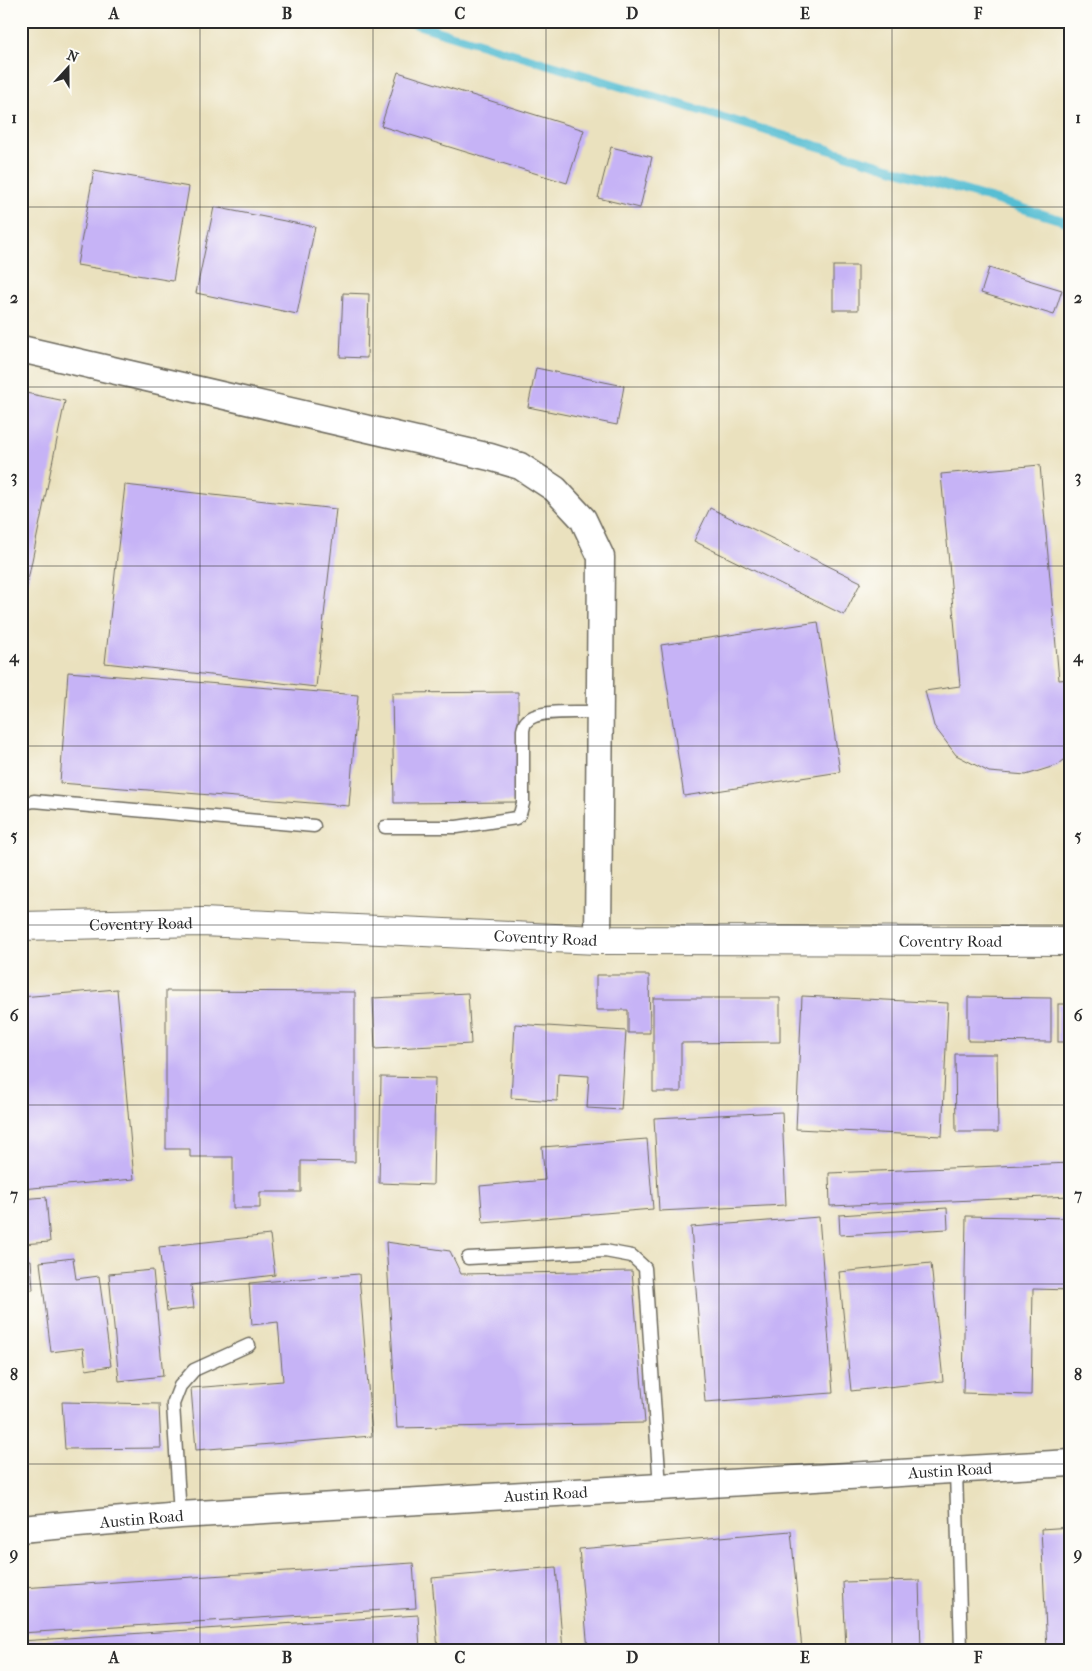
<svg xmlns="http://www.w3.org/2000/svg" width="1092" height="1671" font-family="'IM FELL French Canon',serif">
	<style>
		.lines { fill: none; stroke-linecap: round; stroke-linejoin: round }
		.stream { stroke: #56bed3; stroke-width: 9 }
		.building { fill: #c6b3f6 }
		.service-casing { stroke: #6e6b5e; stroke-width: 15 }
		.minor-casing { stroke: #6e6b5e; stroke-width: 29 }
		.tertiary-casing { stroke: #6e6b5e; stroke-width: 30 }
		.service { stroke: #fff; stroke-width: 12 }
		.minor { stroke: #fff; stroke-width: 26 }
		.tertiary { stroke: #fff; stroke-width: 28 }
		.grid { fill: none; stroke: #2b2b2b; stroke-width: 1; stroke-opacity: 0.55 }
		.labels { text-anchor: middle; stroke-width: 4; stroke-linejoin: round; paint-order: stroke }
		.street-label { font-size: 16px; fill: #2b2b2b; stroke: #fdfcf7 }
		.neatline { fill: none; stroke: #2b2b2b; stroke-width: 2 }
		.grid-label { font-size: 16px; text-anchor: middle; font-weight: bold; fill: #2b2b2b }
	</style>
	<rect width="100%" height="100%" fill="#fdfcf7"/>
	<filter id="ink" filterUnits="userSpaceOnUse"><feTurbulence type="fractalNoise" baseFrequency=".02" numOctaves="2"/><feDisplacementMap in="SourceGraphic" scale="10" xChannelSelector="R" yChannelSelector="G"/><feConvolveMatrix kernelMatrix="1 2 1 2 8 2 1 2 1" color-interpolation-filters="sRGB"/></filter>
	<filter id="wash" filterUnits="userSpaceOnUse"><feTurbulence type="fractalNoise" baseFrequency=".0096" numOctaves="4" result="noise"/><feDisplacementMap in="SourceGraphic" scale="20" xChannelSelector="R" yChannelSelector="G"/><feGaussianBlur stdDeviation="1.12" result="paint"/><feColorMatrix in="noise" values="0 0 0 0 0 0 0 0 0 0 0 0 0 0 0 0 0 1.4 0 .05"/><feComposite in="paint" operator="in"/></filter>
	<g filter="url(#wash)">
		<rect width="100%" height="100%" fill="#eae1be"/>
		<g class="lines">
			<path class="stream" d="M405,21l666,202"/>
		</g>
		<g id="blocks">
			<g class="building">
				<path d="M398,72l186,58 -17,53 -186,-57z"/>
				<path d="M611,147l41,10 -12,51 -42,-10z"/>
				<path d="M94,170l95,17 -16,94 -96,-16z"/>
				<path d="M214,207l101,20 -18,87 -101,-21z"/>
				<rect x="833" y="266" width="25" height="44"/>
				<path d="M989,268l73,22 -8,25 -73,-22z"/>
				<path d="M343,293l26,1 -2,64 -27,-1z"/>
				<path d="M536,368l88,18 -7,39 -89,-18z"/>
				<path d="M21,392l44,9 -43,208h-1z"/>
				<path d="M1040,465l19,215 12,-1v75l-13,11 -32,10 -37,-3 -33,-17 -22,-29 -9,-35 35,-5 -19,-212z"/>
				<path d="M125,485l211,24 -20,178 -211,-24z"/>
				<path d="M710,508l151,74 -17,33 -150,-74z"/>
				<path d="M818,622l22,150 -156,24 -23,-151z"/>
				<path d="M68,672l290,23 -9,111 -289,-23z"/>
				<path d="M518,692l1,110 -125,1 -2,-110z"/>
				<path d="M596,975h53l1,58h-22v-23h-32z"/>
				<path d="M117,989l17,190 -113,10v-192z"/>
				<path d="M166,991l189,1v170l-54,-1v31h-41v16h-27v-51h-43v-8h-24z"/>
				<path d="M468,993l3,51 -96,5 -2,-51z"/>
				<path d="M802,996l146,7 -6,133 -146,-7z"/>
				<path d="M968,997l83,1v44l-83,-1z"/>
				<path d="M653,998h127v44l-99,1v49h-28z"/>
				<rect x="1058" y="1004" width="13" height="38"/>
				<path d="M515,1024l111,7 -5,79 -34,-2 2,-32 -31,-2 -1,27 -46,-3z"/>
				<path d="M955,1054h42l1,78h-42z"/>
				<path d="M381,1077l54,1 -2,107 -54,-2z"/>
				<path d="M782,1112l4,93 -127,6 -5,-93z"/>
				<path d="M647,1139l6,70 -170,14 -3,-37 65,-6 -3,-33z"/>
				<path d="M1071,1163v33l-241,10 -1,-33z"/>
				<path d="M46,1197l4,45 -29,2v-45z"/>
				<path d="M947,1208l1,21 -108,6 -1,-20z"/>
				<path d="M966,1216l105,2v72l-38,-1 -2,106 -68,-2z"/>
				<path d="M819,1217l14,176 -128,9 -14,-175z"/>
				<path d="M270,1235l5,40 -84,10 3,23 -27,3 -8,-64z"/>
				<path d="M386,1242l64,9 11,23 171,-3 13,152 -248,5z"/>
				<path d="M73,1258l3,21 23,-3 12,90 -25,4 -3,-22 -32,4 -11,-90z"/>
				<path d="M31,1260l2,30 -12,1v-30z"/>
				<path d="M931,1263l12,118 -92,10 -12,-119z"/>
				<path d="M153,1270l10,106 -44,5 -10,-107z"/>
				<path d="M359,1274l13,162 -176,14 -5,-62 92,-7 -5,-59 -26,3 -3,-42z"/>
				<path d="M62,1402l97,2 2,44 -96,1z"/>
				<path d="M1071,1527v123h-24l-6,-121z"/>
				<path d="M791,1531l11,119h-214l-9,-101z"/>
				<path d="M413,1563l3,45 -395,25v-45z"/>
				<path d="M556,1567l7,83h-125l-6,-72z"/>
				<path d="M919,1580l2,70h-75l-3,-68z"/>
				<path d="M418,1615l2,35h-399v-9z"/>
			</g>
		</g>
	</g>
	<g filter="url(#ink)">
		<use href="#blocks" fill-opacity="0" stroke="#6e6b5e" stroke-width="1"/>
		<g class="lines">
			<g class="service-casing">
				<g id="service">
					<path d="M21,804l13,-3 280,25"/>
					<path d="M385,827h72l59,-9 4,-4 3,-11v-73c1,-3 1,-6 3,-8 10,-14 57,-9 74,-10"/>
					<path d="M468,1258l137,-7 27,5 13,12 15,219"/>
					<path d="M956,1470l5,180"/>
					<path d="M180,1515l-7,-111 7,-18 14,-16 55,-25"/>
				</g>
			</g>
			<g class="minor-casing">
				<g id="minor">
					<path d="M21,349l469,108 30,9 35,23 28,30 18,38 -3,383"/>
					<path id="s1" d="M21,1529l159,-14 891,-52"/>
				</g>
			</g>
			<g class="tertiary-casing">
				<g id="tertiary">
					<path id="s2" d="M21,926l181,-4 396,18 473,1"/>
				</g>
			</g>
			<use href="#service" class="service"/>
			<use href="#minor" class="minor"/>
			<use href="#tertiary" class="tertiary"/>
		</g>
	</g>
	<path class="grid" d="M200,21v1629M373,21v1629M546,21v1629M719,21v1629M892,21v1629M21,207h1050M21,387h1050M21,566h1050M21,746h1050M21,925h1050M21,1105h1050M21,1284h1050M21,1464h1050"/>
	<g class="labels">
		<g class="street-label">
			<text dy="6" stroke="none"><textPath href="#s2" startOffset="120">Coventry Road</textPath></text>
			<text dy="6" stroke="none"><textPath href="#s2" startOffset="525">Coventry Road</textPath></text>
			<text dy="6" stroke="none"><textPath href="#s2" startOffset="930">Coventry Road</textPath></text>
			<text dy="6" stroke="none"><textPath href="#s1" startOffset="931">Austin Road</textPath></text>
			<text dy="6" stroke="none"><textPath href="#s1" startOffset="526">Austin Road</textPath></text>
			<text dy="6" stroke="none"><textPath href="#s1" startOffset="121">Austin Road</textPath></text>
		</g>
	</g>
	<rect width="1092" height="1671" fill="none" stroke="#fdfcf7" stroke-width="55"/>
	<g transform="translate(68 68) rotate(21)" stroke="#fdfcf7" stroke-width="4" paint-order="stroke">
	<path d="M0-4L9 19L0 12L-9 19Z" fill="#2b2b2b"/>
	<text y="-8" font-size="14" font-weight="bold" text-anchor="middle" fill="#2b2b2b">N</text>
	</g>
	<rect x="28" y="28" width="1036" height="1616" class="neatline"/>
	<g class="grid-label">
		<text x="114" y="19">A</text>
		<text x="287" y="19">B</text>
		<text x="460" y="19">C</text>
		<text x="632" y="19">D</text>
		<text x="805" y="19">E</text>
		<text x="978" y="19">F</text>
		<text x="14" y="123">1</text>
		<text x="1078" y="123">1</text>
		<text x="14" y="303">2</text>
		<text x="1078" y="303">2</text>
		<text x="14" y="482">3</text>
		<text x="1078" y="482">3</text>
		<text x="14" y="662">4</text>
		<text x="1078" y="662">4</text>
		<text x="14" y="841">5</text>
		<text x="1078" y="841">5</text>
		<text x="14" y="1021">6</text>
		<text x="1078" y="1021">6</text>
		<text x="14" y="1200">7</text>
		<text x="1078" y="1200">7</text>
		<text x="14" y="1380">8</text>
		<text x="1078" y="1380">8</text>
		<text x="14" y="1559">9</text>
		<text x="1078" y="1559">9</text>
		<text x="114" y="1663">A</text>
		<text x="287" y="1663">B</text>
		<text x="460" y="1663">C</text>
		<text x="632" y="1663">D</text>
		<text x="805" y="1663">E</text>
		<text x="978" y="1663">F</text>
	</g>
</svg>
